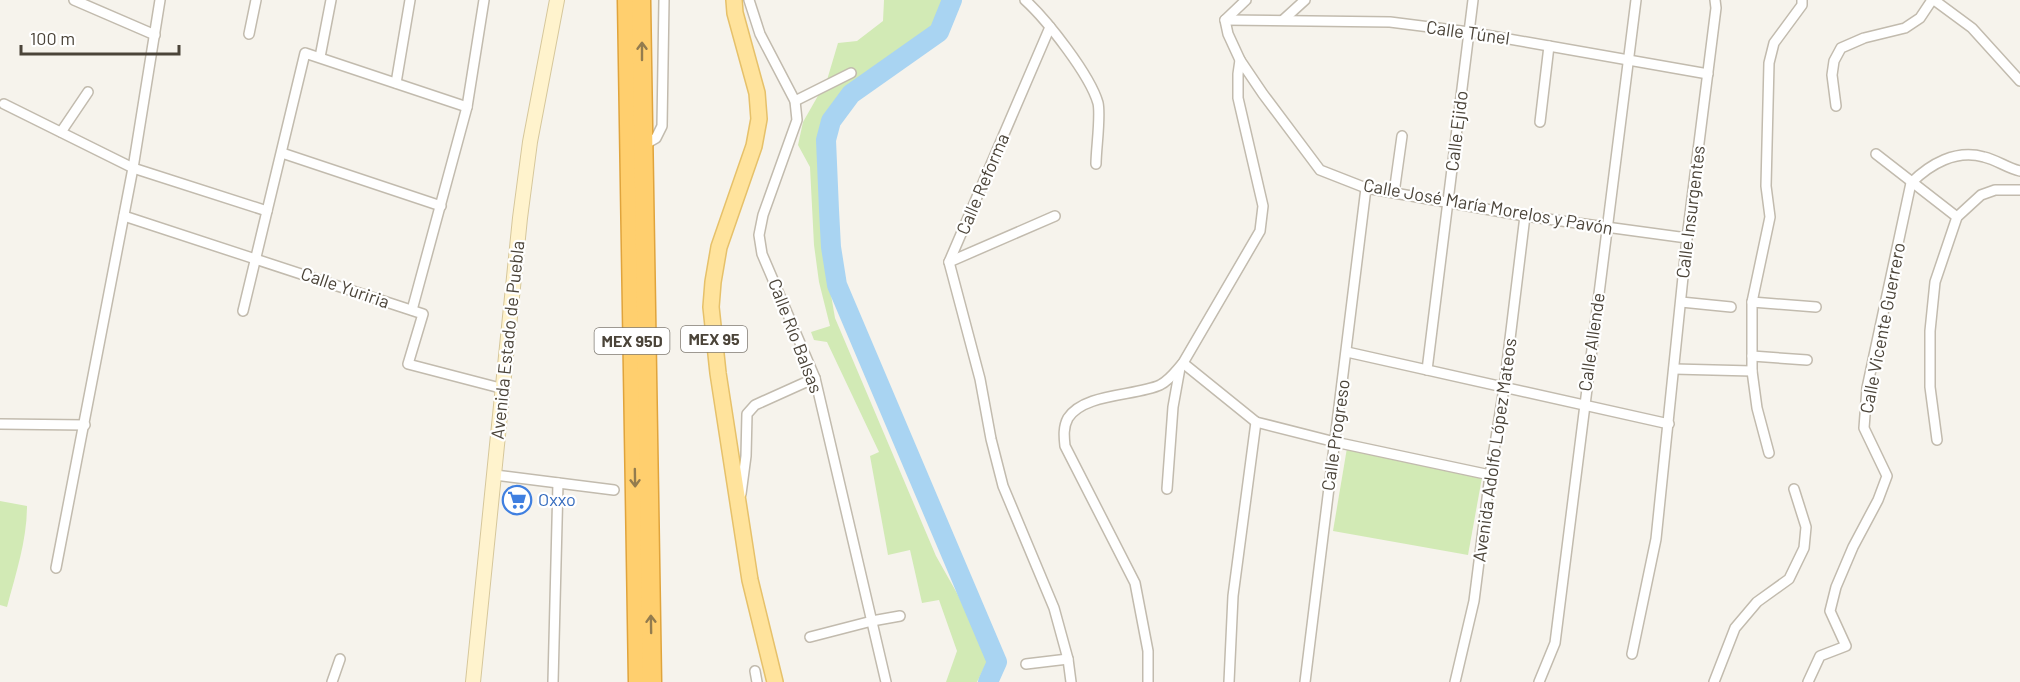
<svg xmlns="http://www.w3.org/2000/svg" width="2020" height="682" font-family="Barlow,sans-serif">
	<style>
		.green { fill: #d2eab5 }
		.lines { fill: none; stroke-linecap: round; stroke-linejoin: round }
		.river { stroke: #a9d4f2; stroke-width: 20 }
		.street-casing { stroke: #c2bbae; stroke-width: 12 }
		.secondary-casing { stroke: #d6c79b; stroke-width: 16 }
		.primary-casing { stroke: #e6c16a; stroke-width: 18 }
		.highway-casing { stroke: #e0a43c; stroke-width: 21 }
		.street { stroke: #fff; stroke-width: 9 }
		.secondary { stroke: #fff3cd; stroke-width: 14 }
		.primary { stroke: #ffe39c; stroke-width: 15 }
		.highway { stroke: #ffcf6e; stroke-width: 18 }
		.oneway { stroke: #937c4e }
		.labels { text-anchor: middle; stroke-width: 4.5; stroke-linejoin: round; paint-order: stroke }
		.shield { fill: #fff; stroke: #817c74; stroke-width: 1.5 }
		.shield-label { font-size: 16px; font-weight: bold; fill: #4b4439 }
		.street-label { font-size: 18px; fill: #4b4439; stroke: #fff }
		.shop-label { font-size: 18px; fill: #366cbe; stroke: #fff; text-anchor: start }
	</style>
	<rect width="100%" height="100%" fill="#f6f3ec"/>
	<g class="green">
		<path d="M884,0h74l1,9 -13,19 -22,18 -66,36 -19,21 -8,24 -7,127 11,64 101,238 22,39 30,65 -11,22h-31l11,-31 -18,-51 -17,3 -12,-53 -22,5 -18,-99 9,-4 -52,-110 -13,-2 -3,-8 19,-6 -11,-44 -5,-37 -4,-78 -12,-22 5,-23 24,-42 11,-37 19,-2 26,-20z"/>
		<path d="M1347,448l136,24 -15,83 -135,-24z"/>
		<path d="M0,501l27,5c0,34 -11,67 -20,101l-7,-2z"/>
	</g>
	<g class="lines">
		<path class="river" d="M952,0l-13,32 -88,62 -20,27 -5,19 3,70 2,37 6,38 160,377 -9,20"/>
		<g class="street-casing">
			<g id="street">
				<path d="M74,0l81,35"/>
				<path d="M749,0l11,34 35,67 2,19 -34,95 -4,20 3,19 53,124 71,304"/>
				<path d="M1025,0c22,20 65,75 73,103 3,13 -2,46 -2,61"/>
				<path d="M1934,0l38,28 48,53"/>
				<path d="M1225,20l165,2 79,10 239,42"/>
				<path d="M1283,20l22,-20"/>
				<path d="M1050,27l-101,235 31,117 11,60 12,47 51,122 14,51 3,23"/>
				<path d="M249,34l7,-34"/>
				<path d="M320,57l11,-57"/>
				<path d="M1240,60l23,34 57,76 46,18 159,28 162,22"/>
				<path d="M396,83l14,-83"/>
				<path d="M795,101l56,-28"/>
				<path d="M4,104l129,64 134,43"/>
				<path d="M1836,106l-4,-31 2,-14 7,-13 23,-10 41,-10 15,-10 12,-18"/>
				<path d="M1540,122l9,-76"/>
				<path d="M61,132l27,-40"/>
				<path d="M642,146l14,-8 6,-12 2,-126"/>
				<path d="M282,153l159,53"/>
				<path d="M1876,154l81,63"/>
				<path d="M1394,193l8,-57"/>
				<path d="M124,216l299,98 -15,50 96,25"/>
				<path d="M949,262l106,-46"/>
				<path d="M1681,302l50,5"/>
				<path d="M1752,302l64,5"/>
				<path d="M412,310l55,-203 17,-107"/>
				<path d="M243,311l62,-258 162,54"/>
				<path d="M1347,352l322,72"/>
				<path d="M1752,356l55,4"/>
				<path d="M1183,363l73,59 79,20 155,33"/>
				<path d="M1674,369l78,2"/>
				<path d="M1427,370l46,-370"/>
				<path d="M0,424l85,1"/>
				<path d="M1937,440l-7,-53v-56l5,-49 22,-65 24,-22 14,-5h25"/>
				<path d="M1769,453l-12,-45 -5,-37v-69l18,-85 -4,-31 3,-123 5,-20 28,-38v-5"/>
				<path d="M495,475l119,15"/>
				<path d="M1167,489l6,-82 7,-39"/>
				<path d="M741,494l5,-38 1,-42 8,-9 60,-27"/>
				<path d="M56,568l77,-400 27,-168"/>
				<path d="M810,637l62,-16 28,-5"/>
				<path d="M1632,654l24,-115 31,-301 29,-230 -1,-8"/>
				<path d="M1026,664l42,-5"/>
				<path d="M755,671l2,11"/>
				<path d="M332,682l8,-23"/>
				<path d="M553,682l5,-199"/>
				<path d="M1148,682v-31l-13,-68 -70,-137c-1,-9 -2,-19 3,-28 16,-25 68,-22 92,-33 10,-5 16,-14 23,-22l77,-132 3,-25 -25,-108v-24l2,-14 -12,-26 -3,-14 21,-20"/>
				<path d="M1229,682l4,-86 23,-174"/>
				<path d="M1305,682l61,-494"/>
				<path d="M1455,682l19,-81 16,-126 14,-87 21,-172"/>
				<path d="M1539,682l16,-39 81,-643"/>
				<path d="M1714,682l21,-54 22,-26 32,-23 15,-31 2,-21 -12,-38"/>
				<path d="M1808,682l12,-26 26,-10 -16,-35 6,-24 17,-40 25,-47 9,-24 -23,-48 3,-40 44,-205c19,-19 45,-34 73,-26 13,3 23,11 36,14"/>
			</g>
		</g>
		<g class="secondary-casing">
			<path id="secondary" d="M473,682l47,-464 10,-76 27,-142"/>
		</g>
		<g class="primary-casing">
			<path id="primary" d="M734,0l1,13 22,80 2,26 -5,27 -35,101 -6,35 -2,25 7,66 32,207 25,102"/>
		</g>
		<g class="highway-casing">
			<g id="highway">
				<path d="M627,0l11,682"/>
				<path d="M641,0l11,682"/>
			</g>
		</g>
		<use href="#street" class="street"/>
		<use href="#secondary" class="secondary"/>
		<use href="#primary" class="primary"/>
		<use href="#highway" class="highway"/>
	</g>
	<defs><path id="oneway-shaft" d="M-6 0H5M1.5-3L5.5 0L1.5 3" fill="none" stroke-width="1.6" stroke-linecap="round" stroke-linejoin="round" transform="scale(1.5)"/></defs>
	<g class="oneway">
		<use href="#oneway-shaft" transform="translate(642 51) rotate(-90)"/>
		<use href="#oneway-shaft" transform="translate(635 478) rotate(89)"/>
		<use href="#oneway-shaft" transform="translate(651 624) rotate(-91)"/>
	</g>
	<defs>
		<g id="supermarket-ring" transform="scale(1.5)"><circle r="9.5" fill="#fff" stroke="#3f7fe0" stroke-width="1.5"/><path d="M-6-5.5h2.5l.6 2H6L4.5 2H-2.5L-4.4-4H-6ZM-1.5 3.2a1.3 1.3 0 1 0 .1 0ZM3 3.2a1.3 1.3 0 1 0 .1 0Z" fill="#3f7fe0"/></g>
	</defs>
	<g fill-rule="evenodd">
		<use href="#supermarket-ring" x="517" y="500"/>
	</g>
	<g class="labels">
		<g class="shield">
			<rect x="681" y="326" width="66" height="26" rx="4.5"/>
			<rect x="594.5" y="328" width="75" height="26" rx="4.5"/>
		</g>
		<g class="shield-label">
			<text x="714" y="345">MEX 95</text>
			<text x="632" y="347">MEX 95D</text>
		</g>
		<g class="street-label">
			<text transform="translate(1468 33) rotate(8)" y="6">Calle Túnel</text>
			<text transform="translate(1457 131) rotate(-83)" y="6">Calle Ejido</text>
			<text transform="translate(983 184) rotate(-67)" y="6">Calle Reforma</text>
			<text transform="translate(1488 207) rotate(10)" y="6">Calle José María Morelos y Pavón</text>
			<text transform="translate(1691 212) rotate(-83)" y="6">Calle Insurgentes</text>
			<text transform="translate(345 288) rotate(19)" y="6">Calle Yuriria</text>
			<text transform="translate(1883 328) rotate(-79)" y="6">Calle Vicente Guerrero</text>
			<text transform="translate(795 336) rotate(69)" y="6">Calle Río Balsas</text>
			<text transform="translate(508 340) rotate(-84)" y="6">Avenida Estado de Puebla</text>
			<text transform="translate(1592 342) rotate(-82)" y="6">Calle Allende</text>
			<text transform="translate(1336 435) rotate(-82)" y="6">Calle Progreso</text>
			<text transform="translate(1495 450) rotate(-82)" y="6">Avenida Adolfo López Mateos</text>
		</g>
		<g class="shop-label">
			<text x="538" y="506">Oxxo</text>
		</g>
	</g>
	<path d="M21 45v9h158v-9" fill="none" stroke="#4b4439" stroke-width="3"/>
	<text x="30" y="45" font-size="18" fill="#4b4439" stroke="#ffffff" stroke-width="4.5" paint-order="stroke">100 m</text>
</svg>
